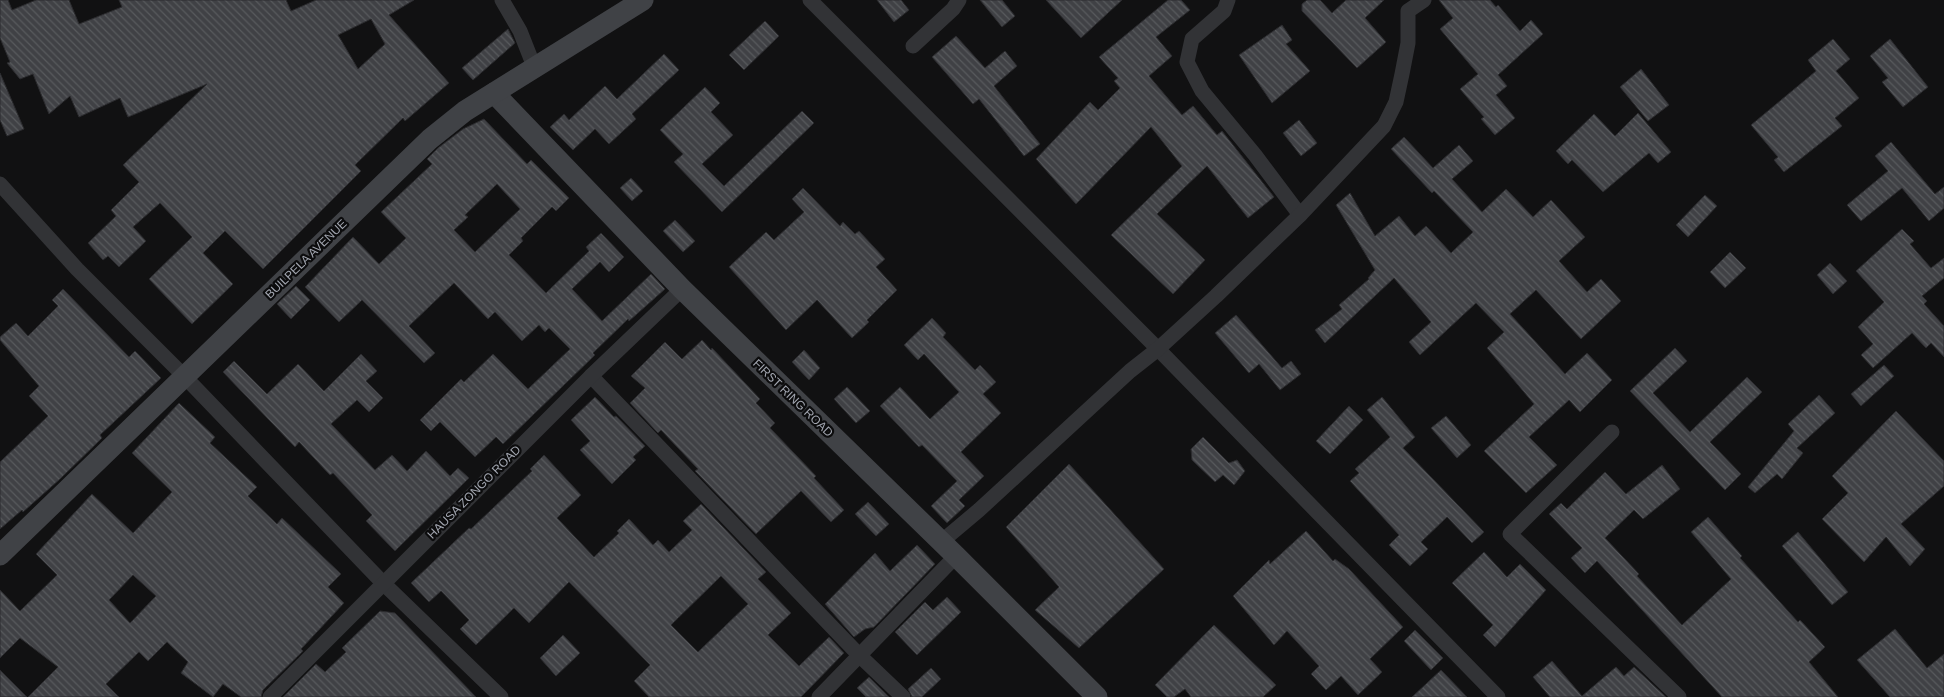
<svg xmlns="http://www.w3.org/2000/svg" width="1944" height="697" font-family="Arial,sans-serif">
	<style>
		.building { fill: url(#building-back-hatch); stroke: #2b2b2e; fill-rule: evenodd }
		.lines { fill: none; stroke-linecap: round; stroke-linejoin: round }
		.street { stroke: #323336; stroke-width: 15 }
		.secondary { stroke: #404246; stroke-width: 21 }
		.labels { text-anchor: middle; stroke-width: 4.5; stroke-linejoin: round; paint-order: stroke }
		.street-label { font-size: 12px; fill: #a3a7b1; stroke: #0c0c0d }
	</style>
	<defs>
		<pattern id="building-back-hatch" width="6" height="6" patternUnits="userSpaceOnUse" patternTransform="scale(1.25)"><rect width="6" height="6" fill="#404145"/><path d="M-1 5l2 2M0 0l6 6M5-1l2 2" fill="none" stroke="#585a5d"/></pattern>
	</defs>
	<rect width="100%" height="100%" fill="#111112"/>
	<g class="building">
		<path d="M0,0h8l4,10 24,-10h33l10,24 43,-17 -3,-7h167l5,11 25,-11h98l-25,15 60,68 -44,38 -2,-3 -48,47 6,6 -98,98 -38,-38 -22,22 30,31 -41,40 -43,-45 43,-42 -32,-34 -27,24 13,14 -27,26 -11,-11 -5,4 -15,-17 28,-27 -5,-6 28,-28 -16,-17 84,-81 -79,33 -8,-19 -41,19 -9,-21 -21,18 -16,-40 -13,5 -13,-16 3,-1 -10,-24zM371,19l14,25 -27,25 -20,-34z"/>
		<path d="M877,0h24l8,10 -15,12z"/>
		<path d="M980,0h22l13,16 -13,11z"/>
		<path d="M1046,0h76l-41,38z"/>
		<path d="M1168,0h13l9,10 -34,27 16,19 -23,20 33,39 11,-9 24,29 5,-4 52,66 -26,21 -41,-52 -50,48 48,46 -32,34 -62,-59 71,-69 -31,-39 -75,77 -40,-45 54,-57 8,8 22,-22 -6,-7 4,-3 -19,-21z"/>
		<path d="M1307,0h13l12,13 14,-13h38l-19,18 21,24 -29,26 -55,-57v-7z"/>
		<path d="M1439,0h51l6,7 2,-2 22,26 11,-11 12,14 -45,41 9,11 -11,9 19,23 -20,17 -14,-16 3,-2 -24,-28 18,-15 -38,-45 13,-11z"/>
		<path d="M765,21l14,15 -35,34 -15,-15z"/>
		<path d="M1282,25l10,15 -6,4 24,27 -38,32 -33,-48z"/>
		<path d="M508,29l7,14 -42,37 -11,-12z"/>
		<path d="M956,36l29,32 20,-17 12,15 -23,20 46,58 -16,12 -45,-57 -6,5 -41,-47z"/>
		<path d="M1833,39l17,20 -14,12 23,27 -24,20 7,8 -58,46 -10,-12 4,-3 -27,-32 65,-54 -8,-11z"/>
		<path d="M1890,39l38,48 -25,20 -21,-25 6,-4 -18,-22z"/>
		<path d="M664,54l15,16 -47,44 4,5 -27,25 -14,-15 -22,21 -23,-23 14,-13 5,6 36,-34 12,13z"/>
		<path d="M1641,69l28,36 -21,16 -28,-34z"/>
		<path d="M0,73l24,56 -17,7 -7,-16z"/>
		<path d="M705,87l15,16 -9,9 22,23 -31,29 22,22 78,-75 12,12 -92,89 -48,-50 9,-8 -23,-24z"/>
		<path d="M1638,113l33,39 -13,11 -9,-10 -46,39 -31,-32 -4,4 -12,-13 38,-37 21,22z"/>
		<path d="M484,119l43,45 4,-4 38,38 -13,13 -4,-4 -31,31 2,3 -14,14 37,38 43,-42 -3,-4 15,-14 23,24 -15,15 -9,-10 -28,27 30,32 49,-47 14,15 -36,32 -1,-2 -35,34 2,2 -92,89 -7,-7 -21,20 -35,-35 -9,9 -11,-11 41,-41 3,3 29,-28 35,35 42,-40 -21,-21 -4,4 -6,-7 -17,16 -27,-29 -7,7 -34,-36 -45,43 26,27 -11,10 -62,-63 -23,22 -34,-35 48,-50 26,27 27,-26 -25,-26 51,-48 -5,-5 11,-11 25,-19zM497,184l23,25 -45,43 -21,-22 14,-13 -3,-2z"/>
		<path d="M1299,120l18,23 -16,13 -18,-23z"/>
		<path d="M1404,137l29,31 26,-23 14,16 -21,18 30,33 24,-23 27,28 18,-17 34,37 -26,24 28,31 14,-13 20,22 -40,38 -45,-49 -26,24 55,60 22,-21 25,27 -32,32 -11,-12 -40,37 28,28 -31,28 -42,-42 50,-47 -47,-56 17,-16 -28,-29 -56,52 -11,-13 22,-20 -37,-44 -69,65 -10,-13 27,-21 -3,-4 30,-26 -1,-1 7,-8 -39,-65 14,-12 25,43 24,-20 16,20 11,-10 25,27 22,-21 -39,-41 -2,2 -41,-44z"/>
		<path d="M1891,142l44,52 9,-7v21l-15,13 -27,-33 -41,33 -14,-16 41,-34 -13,-15z"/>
		<path d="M631,178l12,13 -11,10 -12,-13z"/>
		<path d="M803,188l37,38 3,-4 12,12 4,-3 26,28 -9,8 21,23 -30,30 2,2 -17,16 -35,-38 -31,30 -57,-63 37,-35 8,8 30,-28 -12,-13z"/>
		<path d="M1705,195l12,11 -29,31 -12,-12z"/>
		<path d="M675,220l20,21 -12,11 -20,-21z"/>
		<path d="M1902,229l12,12 -4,3 21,24 13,-10v20l-22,18 5,5 -3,3 20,22v31l-13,-14 -5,5 -14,-15 -39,35 -12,-13 12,-11 -15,-17 26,-25 -28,-31z"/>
		<path d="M1730,252l16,16 -21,20 -15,-16z"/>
		<path d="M1830,263l17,18 -14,13 -16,-19z"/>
		<path d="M296,286l14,14 -19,19 -14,-15z"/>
		<path d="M63,289l66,68 6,-6 26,27 -61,57 2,3 -42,41 -37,33 -1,-2 -22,19v-67l48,-46 -19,-20 10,-10 -39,-46v-3l16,-14 12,13 30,-30 -6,-6z"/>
		<path d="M1236,315l46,53 9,-7 10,13 -21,16 -21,-26 -10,9 -34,-40z"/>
		<path d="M932,318l14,15 -3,4 32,33 5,-5 16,17 -13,12 18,19 -40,39 23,24 -25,24 6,6 -18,17 -16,-17 26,-25 -35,-36 -3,2 -39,-41 20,-19 30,32 29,-27 -35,-38 -6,6 -14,-15z"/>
		<path d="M702,340l9,10 1,-2 48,51 -4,4 19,20 -5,5 46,48 -2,2 30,32 -13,12 -30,-31 -45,43 -61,-63 3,-2 -37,-39 -3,3 -28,-30 15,-15 -14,-12 34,-34 17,17z"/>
		<path d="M1675,348l12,13 -34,32 37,39 57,-55 15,15 -52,50 31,32 -16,16 -95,-99z"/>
		<path d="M804,350l16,18 -11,12 -17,-18z"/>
		<path d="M361,354l16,17 -11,10 17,17 -14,14 -12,-12 -26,24 44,46 17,-15 15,16 19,-20 24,25 8,-8 11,10 -74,73 -29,-30 6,-6 -39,-42 -3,2 -31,-33 -4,5 -72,-75 11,-11 33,33 31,-30 26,27z"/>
		<path d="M1884,365l10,11 -33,30 -10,-12z"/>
		<path d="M847,387l23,24 -14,12 -22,-24z"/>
		<path d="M1819,395l16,18 -38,35 6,5 -21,26 -5,-5 -22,19 -7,-6 46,-56 -6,-7z"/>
		<path d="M595,397l19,20 2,-1 29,30 -12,11 3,3 -24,24 -32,-34 10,-9 -19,-21z"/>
		<path d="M1382,397l33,40 -12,11 81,84 -12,11 -25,-26 -26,25 7,7 -18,17 -21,-21 10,-10 -49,-54 9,-8 -4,-4 35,-32 -23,-27z"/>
		<path d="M179,403l36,34 -5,6 47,44 -9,9 29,28 5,-6 59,56 -13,13 16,16 -43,46 2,2 -40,39 -2,7h-20l-18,-13 -10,13 -32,-24 7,-11 -21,-20 -19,19 -9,-9 -33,32 13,13h-91l30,-30 -38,-29 -20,20v-68l20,21 37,-36 -21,-21 56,-60 41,39 39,-41 -40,-39zM133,575l23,21 -26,27 -21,-23z"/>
		<path d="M1349,406l14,14 -33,34 -14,-13z"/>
		<path d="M1896,411l48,50v25l-43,38 24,25 -15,17 -24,-29 -22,25 -42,-43 26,-26 -16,-17z"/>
		<path d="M1446,416l25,29 -14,13 -26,-30z"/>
		<path d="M1203,437l26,26 8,-3 8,11 -11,14 -11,-10 -8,7 -23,-22 -1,-11z"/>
		<path d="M544,455l37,40 -24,23 37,39 25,-24 -2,-2 12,-12 24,26 5,-5 11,12 23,-22 -9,-9 18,-17 65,68 -8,7 33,34 -23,22 31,31 30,-29 15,16 -43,44h-152l-15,-16 16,-16 -81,-83 -40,41 -15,-15 -38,37 -16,-16 9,-9 -28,-29 -12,11 -18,-19 58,-55 2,1 61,-58 -2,-2zM721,576l27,28 -50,48 -27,-27z"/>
		<path d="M1069,464l95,105 -85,79 -44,-38 24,-23 -53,-60z"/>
		<path d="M1662,465l18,24 -37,30 -9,-9 -29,28 34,36 -2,2 45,49 49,-46 -40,-47 17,-15 34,39 -2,2 58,64 2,-2 25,27 -16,15 29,35h-116l-125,-136 -12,12 -14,-15 11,-10 -33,-34 12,-11 6,6 38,-37 21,22z"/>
		<path d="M868,502l21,22 -13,12 -21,-22z"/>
		<path d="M1306,531l27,30 2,-2 14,10 54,58 -33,32 12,13 -24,23 -17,-19 -15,14 -15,-16 8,-8 -32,-35 -13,14 -41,-49 36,-36 1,4z"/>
		<path d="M1798,532l50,60 -16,13 -50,-59z"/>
		<path d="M917,545l18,19 -61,63 -9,2 -11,8 -29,-33 50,-51 15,18z"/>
		<path d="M1484,552l23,25 13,-13 26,26 -51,57 -12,-12 10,-10 -41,-42z"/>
		<path d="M947,597l14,15 -44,43 -22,-23 30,-30 8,8z"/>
		<path d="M380,611l15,2 81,84h-193l33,-33 9,8 21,-20 -4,-4z"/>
		<path d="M1214,625l62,60 -13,12h-72l-6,-8 -11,8h-7l-12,-12z"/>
		<path d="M1895,629l32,39 17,-14v43h-54l-33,-37z"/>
		<path d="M1415,630l28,28 -12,12 -27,-29z"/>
		<path d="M563,635l17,18 -24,23 -16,-18z"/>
		<path d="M1552,661l30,35 34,-29 8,9 10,-9 32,30h-116l-17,-20z"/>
		<path d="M931,668l10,11 -19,18h-10l-4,-8z"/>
		<path d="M0,670l27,27h-27z"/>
		<path d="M1441,670l26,27h-55z"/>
		<path d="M869,677l20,20h-23l-9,-9z"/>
	</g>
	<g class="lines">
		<g class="street">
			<path d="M502,0l18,31 15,38"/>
			<path d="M810,0l348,349 340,348"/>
			<path d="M1228,0l-4,11 -32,28 -5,23 15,29 53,64 45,60"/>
			<path d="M913,46l40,-37 6,-9"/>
			<path d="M0,184l77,85 107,107 199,207 118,114"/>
			<path d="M591,376l269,280 43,41"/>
			<path d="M1612,432l-102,102 169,163"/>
			<path d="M941,542l38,-32 151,-139 28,-22 58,-53 84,-81 84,-89 12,-24 6,-28 6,-31v-32l16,-11"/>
			<path d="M270,697l321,-321 91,-87"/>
			<path d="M819,697l137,-141"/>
		</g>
		<g class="secondary">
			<path d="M494,93l188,196 274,267 141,141"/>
			<path d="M0,555l430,-416 35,-28 178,-111"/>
		</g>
	</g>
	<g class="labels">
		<g class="street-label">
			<text transform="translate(306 259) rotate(-44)" y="4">BUILPELA AVENUE</text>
			<text transform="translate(793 398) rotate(44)" y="4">FIRST RING ROAD</text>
			<text transform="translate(474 492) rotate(-45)" y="4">HAUSA ZONGO ROAD</text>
		</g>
	</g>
</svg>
